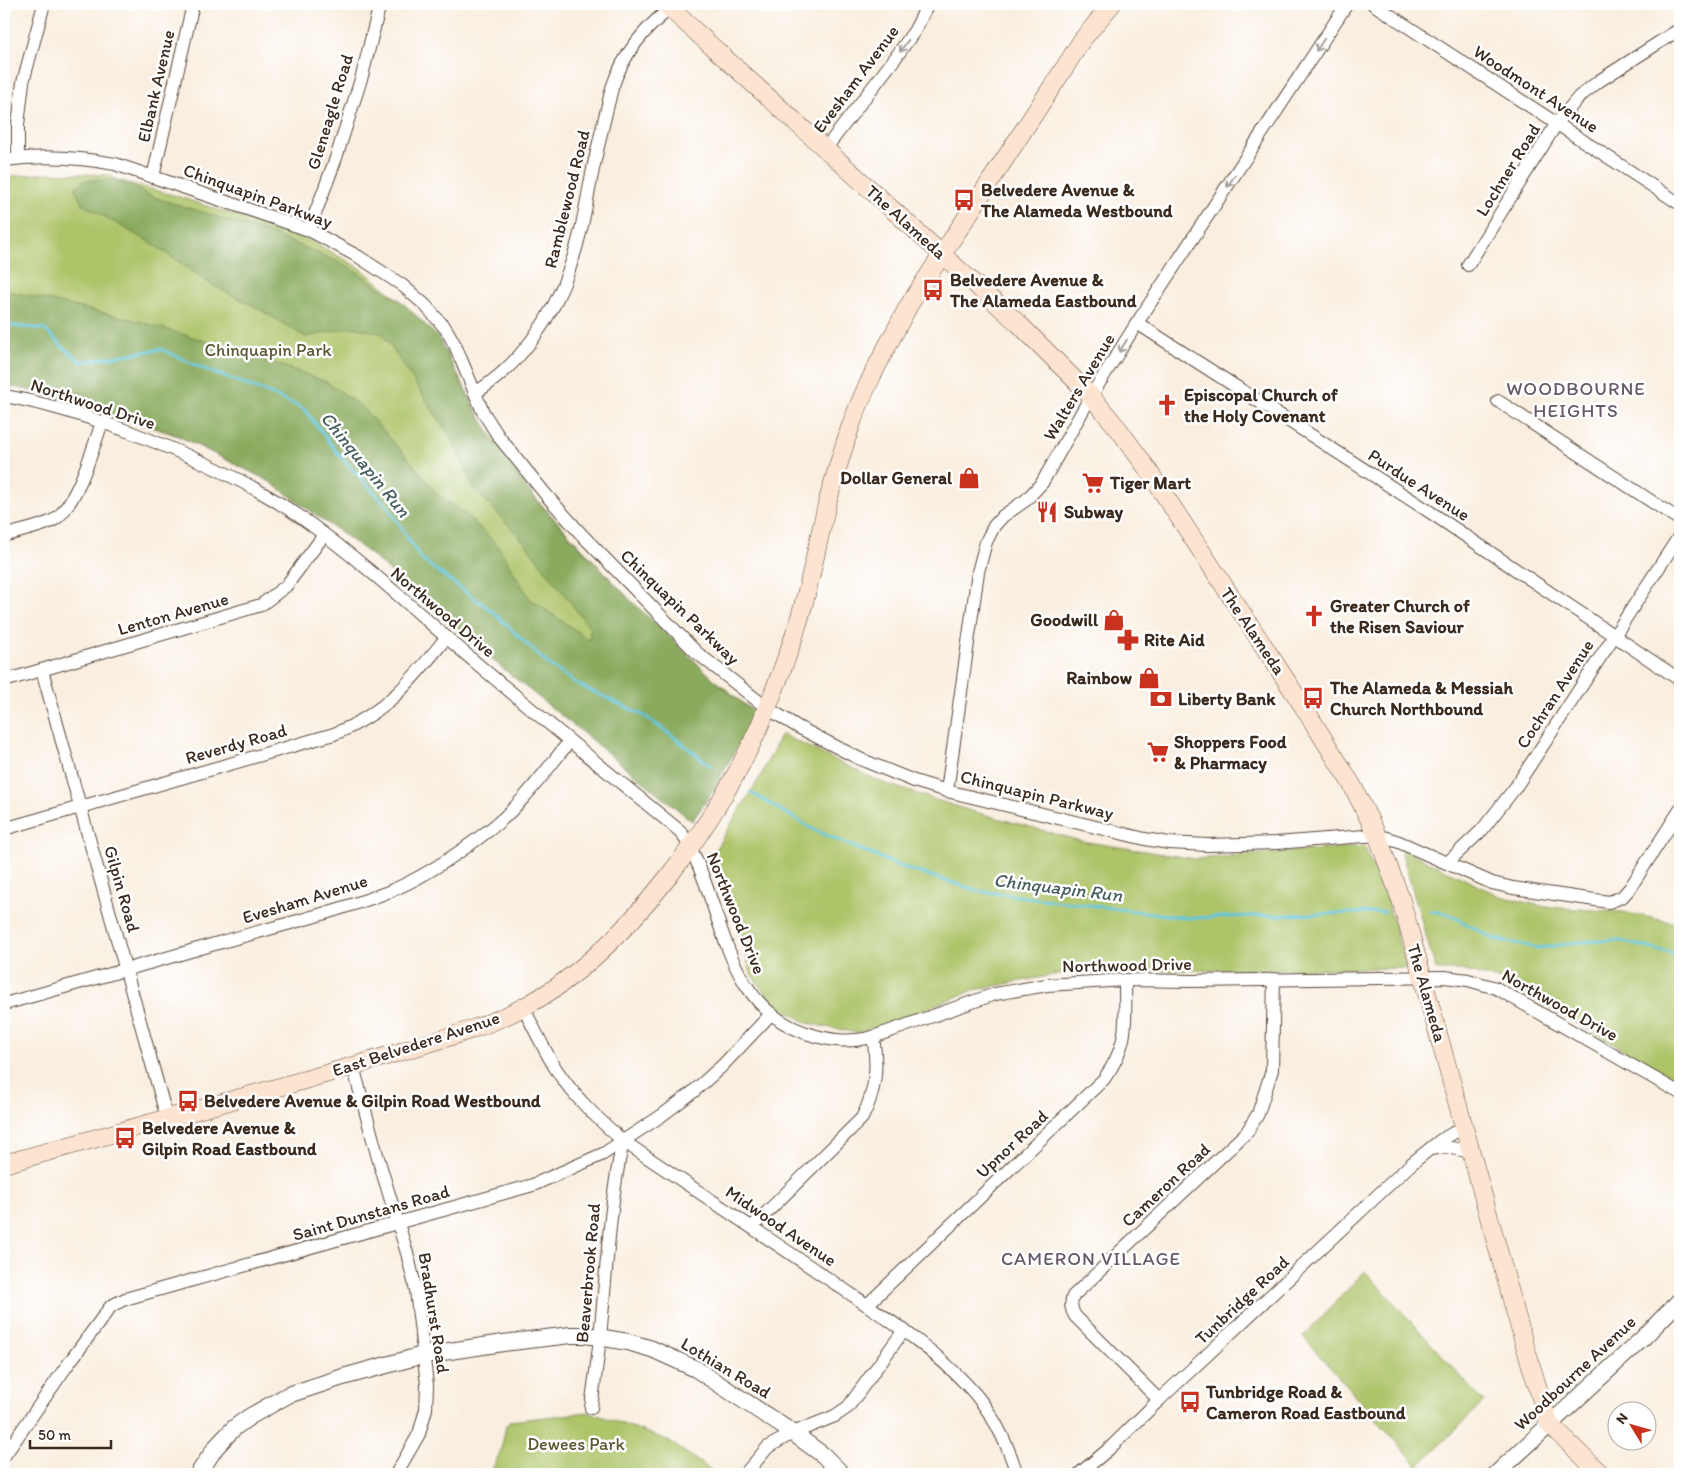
<svg xmlns="http://www.w3.org/2000/svg" width="1684" height="1478" font-family="Itim,sans-serif">
	<style>
		.green { fill: #adc469; stroke: #747744 }
		.forest { fill: #8aaa5d; stroke: #626a3e }
		.lines { fill: none; stroke-linecap: round; stroke-linejoin: round }
		.stream { stroke: #5dc5d9; stroke-width: 3 }
		.minor-casing { stroke: #58473b; stroke-width: 14 }
		.tertiary-casing { stroke: #58473b; stroke-width: 18 }
		.secondary-casing { stroke: #58473b; stroke-width: 19 }
		.minor { stroke: #fff; stroke-width: 12 }
		.tertiary { stroke: #fff; stroke-width: 16 }
		.secondary { stroke: #fde4d0; stroke-width: 18 }
		.oneway { stroke: #a79f9a }
		.labels { text-anchor: middle; stroke-width: 5; stroke-linejoin: round; paint-order: stroke }
		.street-label { font-size: 18px; fill: #3b2a1e; stroke: #fff }
		.poi-label { font-size: 18px; font-weight: bold; fill: #3b2a1e; stroke: #fff; text-anchor: start }
		.park-label { font-size: 18px; fill: #5d5834; stroke: #fff }
		.neighbourhood-label { font-size: 19px; letter-spacing: 1px; fill: #685969; stroke: #fff }
		.water-label { font-size: 19px; font-style: italic; fill: #47605f; stroke: #fff }
	</style>
	<rect width="100%" height="100%" fill="#fff"/>
	<filter id="ink" filterUnits="userSpaceOnUse"><feTurbulence type="fractalNoise" baseFrequency=".02" numOctaves="2"/><feDisplacementMap in="SourceGraphic" scale="10" xChannelSelector="R" yChannelSelector="G"/><feConvolveMatrix kernelMatrix="1 2 1 2 8 2 1 2 1" color-interpolation-filters="sRGB"/></filter>
	<filter id="wash" filterUnits="userSpaceOnUse"><feTurbulence type="fractalNoise" baseFrequency=".0096" numOctaves="4" result="noise"/><feDisplacementMap in="SourceGraphic" scale="20" xChannelSelector="R" yChannelSelector="G"/><feGaussianBlur stdDeviation="1.12" result="paint"/><feColorMatrix in="noise" values="0 0 0 0 0 0 0 0 0 0 0 0 0 0 0 0 0 1.4 0 .05"/><feComposite in="paint" operator="in"/></filter>
	<g filter="url(#wash)">
		<rect width="100%" height="100%" fill="#f9eedf"/>
		<g class="green">
			<path d="M48,173l62,2 7,5 60,16 134,45 49,27 43,35 37,38 39,74 50,76 103,111 77,73 47,39 -303,-88 -87,-76 -97,-69 -91,-45 -135,-43 -39,-8v-208z"/>
			<path d="M781,734l102,49 85,27 113,31 114,18 169,-13 23,54 19,68 -337,4 -95,18 -90,35 -28,8 -49,-10 -35,-21 -21,-28 -14,-50 -27,-66 50,-81z"/>
			<path d="M1401,850h3l96,46 46,11 77,5 57,12v158l-182,-103 -38,-9h-24z"/>
			<path d="M1365,1271l119,131 -66,64 -115,-129z"/>
			<path d="M589,1412l78,28 50,34h-227l11,-24 5,-24 4,-5z"/>
		</g>
		<path class="forest" d="M85,180h32l39,18 114,35 78,33 55,37 34,33 51,98 46,64 88,94 99,94 35,28 -47,83 -17,24 -201,-162 -121,-105 -101,-73 -98,-49 -114,-36 -53,-11v-95l134,31 111,33 78,28 36,26 50,56 24,30 29,20 32,32 32,53 60,41v-12l-65,-85 -51,-55 -23,-50 -69,-105 -30,-6 -46,10 -54,-32 -40,-20 -59,-41 -71,-40 -7,-16z"/>
		<g class="lines">
			<g class="stream">
				<path d="M4,325l40,4 19,18 18,15 80,-13 43,20 62,23 38,17 36,47 48,51 34,53 70,51 56,53 31,21 64,30 31,22 37,29"/>
				<path d="M750,792l64,38 88,37 77,24 211,27 195,-6"/>
				<path d="M1430,911l17,2 47,26 44,9 43,-6 34,-2 65,15"/>
			</g>
		</g>
	</g>
	<g filter="url(#ink)">
		<g class="lines">
			<g class="minor-casing">
				<g id="minor">
					<path d="M1373,4l307,200"/>
					<path d="M826,148l70,-91 19,-27 13,-26"/>
					<path d="M18,158v-33l5,-43 21,-78"/>
					<path d="M4,160c37,-5 74,-3 111,4l194,66 50,27 43,28 23,20 21,24 9,16 28,67 16,25 48,59 35,39 114,117 71,56 31,19 62,32 54,22 33,10 198,48 24,4 39,2 68,-2 101,-8 22,7 93,41 21,5 96,14 13,-5 8,-9 50,-78"/>
					<path d="M153,177l40,-173"/>
					<path d="M309,230l27,-72 26,-82 18,-72"/>
					<path d="M1468,265l89,-142 22,-26 20,-16 81,-52"/>
					<path d="M1137,323l293,189 250,168"/>
					<path d="M475,393c45,-28 78,-75 95,-126 11,-30 16,-62 22,-93 6,-29 13,-57 20,-86 11,-34 35,-63 64,-84"/>
					<path d="M4,396c43,7 85,21 126,36 59,23 119,49 172,86 63,45 120,99 179,149 66,56 133,110 200,165 44,66 37,171 125,201 24,8 42,10 67,4l122,-43 52,-9 78,-5 67,1 253,-4 23,3 28,8 184,105"/>
					<path d="M1498,401l182,119"/>
					<path d="M4,536c15,-5 34,-8 48,-15 23,-11 42,-75 50,-99"/>
					<path d="M42,670l125,448"/>
					<path d="M4,681l257,-76 25,-19 38,-51"/>
					<path d="M947,791l31,-219 8,-30 8,-16 9,-10 23,-16 16,-17 49,-87 46,-73 210,-319"/>
					<path d="M4,829l330,-95c51,-20 79,-55 112,-96"/>
					<path d="M1448,862l34,-32 33,-42 165,-253"/>
					<path d="M4,1004c71,-20 143,-40 214,-61 57,-16 115,-30 170,-51 35,-14 70,-38 100,-61 32,-24 56,-58 81,-89"/>
					<path d="M523,1007c11,21 21,43 33,62 18,28 42,50 67,72 69,46 138,92 207,139 48,33 98,63 138,106 23,24 39,56 49,88"/>
					<path d="M353,1066l25,92 29,95 9,37 11,95 -1,24 -7,25 -23,40"/>
					<path d="M1430,1149l16,-2 26,5"/>
					<path d="M752,1227l110,-109c14,-27 16,-52 11,-81"/>
					<path d="M867,1305l237,-226c26,-36 21,-57 21,-99"/>
					<path d="M1159,1400l-84,-84c-4,-7 -5,-12 -2,-20l174,-164 11,-18 14,-44 2,-91"/>
					<path d="M591,1408c3,-24 7,-48 9,-72 7,-66 9,-131 23,-195"/>
					<path d="M4,1456l62,-89 45,-61 14,-7 408,-114 70,-31 58,-38 32,-24 30,-27 48,-51"/>
					<path d="M745,1474l23,-27 25,-14 42,-17 13,-9 56,-77"/>
					<path d="M1079,1474l30,-25 50,-49 252,-236 30,-24 23,-13"/>
				</g>
			</g>
			<g class="tertiary-casing">
				<g id="tertiary">
					<path d="M198,1474l18,-27 18,-19 15,-11 39,-22 55,-18 80,-22 80,-12 68,-8h15l42,7 24,7 44,20 97,64 30,22 19,19"/>
					<path d="M1496,1474l147,-136 37,-38"/>
				</g>
			</g>
			<g class="secondary-casing">
				<g id="secondary">
					<path d="M665,4l354,320 72,72 29,35 26,36 155,236 50,80 26,52 24,65 121,436 27,88 52,50"/>
					<path d="M4,1164c99,-28 198,-56 297,-83 35,-10 70,-20 105,-31 40,-12 79,-23 116,-42 103,-54 201,-191 244,-297 12,-30 24,-60 33,-91 12,-39 19,-80 29,-120 7,-24 14,-48 22,-72 15,-43 38,-83 59,-123l156,-238 17,-27 30,-36"/>
				</g>
			</g>
			<use href="#minor" class="minor"/>
			<use href="#tertiary" class="tertiary"/>
			<use href="#secondary" class="secondary"/>
		</g>
		<defs><path id="oneway-shaft" d="M-6 0H5M1.5-3L5.5 0L1.5 3" fill="none" stroke-width="1.6" stroke-linecap="round" stroke-linejoin="round" transform="scale(1.25)"/></defs>
		<g class="oneway">
			<use href="#oneway-shaft" transform="translate(1320 45) rotate(123)"/>
			<use href="#oneway-shaft" transform="translate(904 46) rotate(125)"/>
			<use href="#oneway-shaft" transform="translate(1231 181) rotate(123)"/>
			<use href="#oneway-shaft" transform="translate(1123 346) rotate(122)"/>
		</g>
	</g>
	<defs>
		<g id="bus-bare" transform="scale(1.725)"><path d="M-5-6H5V4H4V6H2V4H-2V6H-4V4H-5ZM-3.5-4V0h7V-4ZM-3.5 1.2v1.5H-2V1.2ZM2 1.2v1.5H3.5V1.2Z" fill="#c8321e" stroke="#fff" stroke-width="2.5" paint-order="stroke"/></g>
		<g id="church-bare" transform="scale(1.725)"><path d="M-1.2-6h2.4v3.5h3.3v2.4h-3.3V6h-2.4V-.1h-3.3v-2.4h3.3Z" fill="#c8321e" stroke="#fff" stroke-width="2.5" paint-order="stroke"/></g>
		<g id="shop-bare" transform="scale(1.725)"><path d="M-5-2.5h2.3a2.7 3.5 0 0 1 5.4 0H5L5.5 6h-11ZM-1.5-2.5h3a1.5 2.3 0 0 0-3 0Z" fill="#c8321e" stroke="#fff" stroke-width="2.5" paint-order="stroke"/></g>
		<g id="supermarket-bare" transform="scale(1.725)"><path d="M-6-5.5h2.5l.6 2H6L4.5 2H-2.5L-4.4-4H-6ZM-1.5 3.2a1.3 1.3 0 1 0 .1 0ZM3 3.2a1.3 1.3 0 1 0 .1 0Z" fill="#c8321e" stroke="#fff" stroke-width="2.5" paint-order="stroke"/></g>
		<g id="restaurant-bare" transform="scale(1.725)"><path d="M-5-6h1v4h1v-4h1v4h1v-4h1v5L-1.5 .5V6h-2V.5L-5-1ZM5-6V6H3V1.5H1.5Q1.5-4 5-6Z" fill="#c8321e" stroke="#fff" stroke-width="2.5" paint-order="stroke"/></g>
		<g id="pharmacy-bare" transform="scale(1.725)"><path d="M-2-6h4v4h4v4h-4v4h-4v-4h-4v-4h4Z" fill="#c8321e" stroke="#fff" stroke-width="2.5" paint-order="stroke"/></g>
		<g id="bank-bare" transform="scale(1.725)"><path d="M-6-4H6V4H-6ZM0-2.3a2.3 2.3 0 1 0 0 4.6a2.3 2.3 0 1 0 0-4.6Z" fill="#c8321e" stroke="#fff" stroke-width="2.5" paint-order="stroke"/></g>
	</defs>
	<g fill-rule="evenodd">
		<use href="#bus-bare" x="964" y="200"/>
		<use href="#bus-bare" x="933" y="290"/>
		<use href="#church-bare" x="1167" y="405"/>
		<use href="#shop-bare" x="969" y="478"/>
		<use href="#supermarket-bare" x="1093" y="483"/>
		<use href="#restaurant-bare" x="1047" y="512"/>
		<use href="#church-bare" x="1314" y="616"/>
		<use href="#shop-bare" x="1114" y="620"/>
		<use href="#pharmacy-bare" x="1128" y="640"/>
		<use href="#shop-bare" x="1149" y="678"/>
		<use href="#bus-bare" x="1313" y="698"/>
		<use href="#bank-bare" x="1161" y="699"/>
		<use href="#supermarket-bare" x="1158" y="752"/>
		<use href="#bus-bare" x="188" y="1101"/>
		<use href="#bus-bare" x="125" y="1138"/>
		<use href="#bus-bare" x="1190" y="1402"/>
	</g>
	<g class="labels">
		<g class="street-label">
			<text transform="translate(856 79) rotate(-53)" y="6">Evesham Avenue</text>
			<text transform="translate(156 86) rotate(-77)" y="6">Elbank Avenue</text>
			<text transform="translate(1536 89) rotate(33)" y="6">Woodmont Avenue</text>
			<text transform="translate(330 112) rotate(-73)" y="6">Gleneagle Road</text>
			<text transform="translate(1508 170) rotate(-58)" y="6">Lochner Road</text>
			<text transform="translate(258 196) rotate(20)" y="6">Chinquapin Parkway</text>
			<text transform="translate(567 199) rotate(-76)" y="6">Ramblewood Road</text>
			<text transform="translate(906 222) rotate(42)" y="6">The Alameda</text>
			<text transform="translate(1079 387) rotate(-59)" y="6">Walters Avenue</text>
			<text transform="translate(93 404) rotate(18)" y="6">Northwood Drive</text>
			<text transform="translate(1419 485) rotate(33)" y="6">Purdue Avenue</text>
			<text transform="translate(680 607) rotate(44)" y="6">Chinquapin Parkway</text>
			<text transform="translate(443 612) rotate(40)" y="6">Northwood Drive</text>
			<text transform="translate(173 614) rotate(-16)" y="6">Lenton Avenue</text>
			<text transform="translate(1253 631) rotate(56)" y="6">The Alameda</text>
			<text transform="translate(1555 694) rotate(-57)" y="6">Cochran Avenue</text>
			<text transform="translate(236 744) rotate(-16)" y="6">Reverdy Road</text>
			<text transform="translate(1037 795) rotate(14)" y="6">Chinquapin Parkway</text>
			<text transform="translate(122 889) rotate(74)" y="6">Gilpin Road</text>
			<text transform="translate(305 899) rotate(-17)" y="6">Evesham Avenue</text>
			<text transform="translate(736 913) rotate(68)" y="6">Northwood Drive</text>
			<text transform="translate(1127 965) rotate(-1)" y="6">Northwood Drive</text>
			<text transform="translate(1427 993) rotate(74)" y="6">The Alameda</text>
			<text transform="translate(1560 1005) rotate(29)" y="6">Northwood Drive</text>
			<text transform="translate(416 1044) rotate(-18)" y="6">East Belvedere Avenue</text>
			<text transform="translate(1012 1144) rotate(-43)" y="6">Upnor Road</text>
			<text transform="translate(1166 1185) rotate(-43)" y="6">Cameron Road</text>
			<text transform="translate(371 1213) rotate(-16)" y="6">Saint Dunstans Road</text>
			<text transform="translate(781 1226) rotate(34)" y="6">Midwood Avenue</text>
			<text transform="translate(588 1273) rotate(-85)" y="6">Beaverbrook Road</text>
			<text transform="translate(1242 1300) rotate(-43)" y="6">Tunbridge Road</text>
			<text transform="translate(434 1313) rotate(81)" y="6">Bradhurst Road</text>
			<text transform="translate(726 1368) rotate(31)" y="6">Lothian Road</text>
			<text transform="translate(1575 1373) rotate(-43)" y="6">Woodbourne Avenue</text>
		</g>
		<g class="poi-label">
			<text x="981" y="196">Belvedere Avenue &amp;<tspan x="981" dy="21">The Alameda Westbound</tspan></text>
			<text x="950" y="286">Belvedere Avenue &amp;<tspan x="950" dy="21">The Alameda Eastbound</tspan></text>
			<text x="1184" y="401">Episcopal Church of<tspan x="1184" dy="21">the Holy Covenant</tspan></text>
			<text x="952" y="484" text-anchor="end">Dollar General</text>
			<text x="1110" y="489">Tiger Mart</text>
			<text x="1064" y="518">Subway</text>
			<text x="1330" y="612">Greater Church of<tspan x="1330" dy="21">the Risen Saviour</tspan></text>
			<text x="1098" y="626" text-anchor="end">Goodwill</text>
			<text x="1144" y="646">Rite Aid</text>
			<text x="1132" y="684" text-anchor="end">Rainbow</text>
			<text x="1330" y="694">The Alameda &amp; Messiah<tspan x="1330" dy="21">Church Northbound</tspan></text>
			<text x="1178" y="705">Liberty Bank</text>
			<text x="1174" y="748">Shoppers Food<tspan x="1174" dy="21">&amp; Pharmacy</tspan></text>
			<text x="204" y="1107">Belvedere Avenue &amp; Gilpin Road Westbound</text>
			<text x="142" y="1134">Belvedere Avenue &amp;<tspan x="142" dy="21">Gilpin Road Eastbound</tspan></text>
			<text x="1206" y="1398">Tunbridge Road &amp;<tspan x="1206" dy="21">Cameron Road Eastbound</tspan></text>
		</g>
		<g class="park-label">
			<text x="268" y="356">Chinquapin Park</text>
			<text x="576" y="1450">Dewees Park</text>
		</g>
		<g class="neighbourhood-label">
			<text x="1576" y="395">WOODBOURNE<tspan x="1576" dy="22">HEIGHTS</tspan></text>
			<text x="1091" y="1265">CAMERON VILLAGE</text>
		</g>
		<g class="water-label">
			<text transform="translate(366 464) rotate(51)" y="7">Chinquapin Run</text>
			<text transform="translate(1058 887) rotate(7)" y="7">Chinquapin Run</text>
		</g>
	</g>
	<rect width="1684" height="1478" fill="none" stroke="#fff" stroke-width="20"/>
	<g transform="translate(1632 1426) rotate(307)"><circle r="24" fill="#ffffff" stroke="#b1aaa5"/>
	<path d="M0-4L9 19L0 12L-9 19Z" fill="#c8321e"/>
	<text y="-8" font-size="14" font-weight="bold" text-anchor="middle" fill="#3b2a1e">N</text>
	</g>
	<path d="M30 1440v8h81v-8" fill="none" stroke="#3b2a1e" stroke-width="2.5"/>
	<text x="38" y="1440" font-size="15" fill="#3b2a1e" stroke="#ffffff" stroke-width="4" paint-order="stroke">50 m</text>
</svg>
